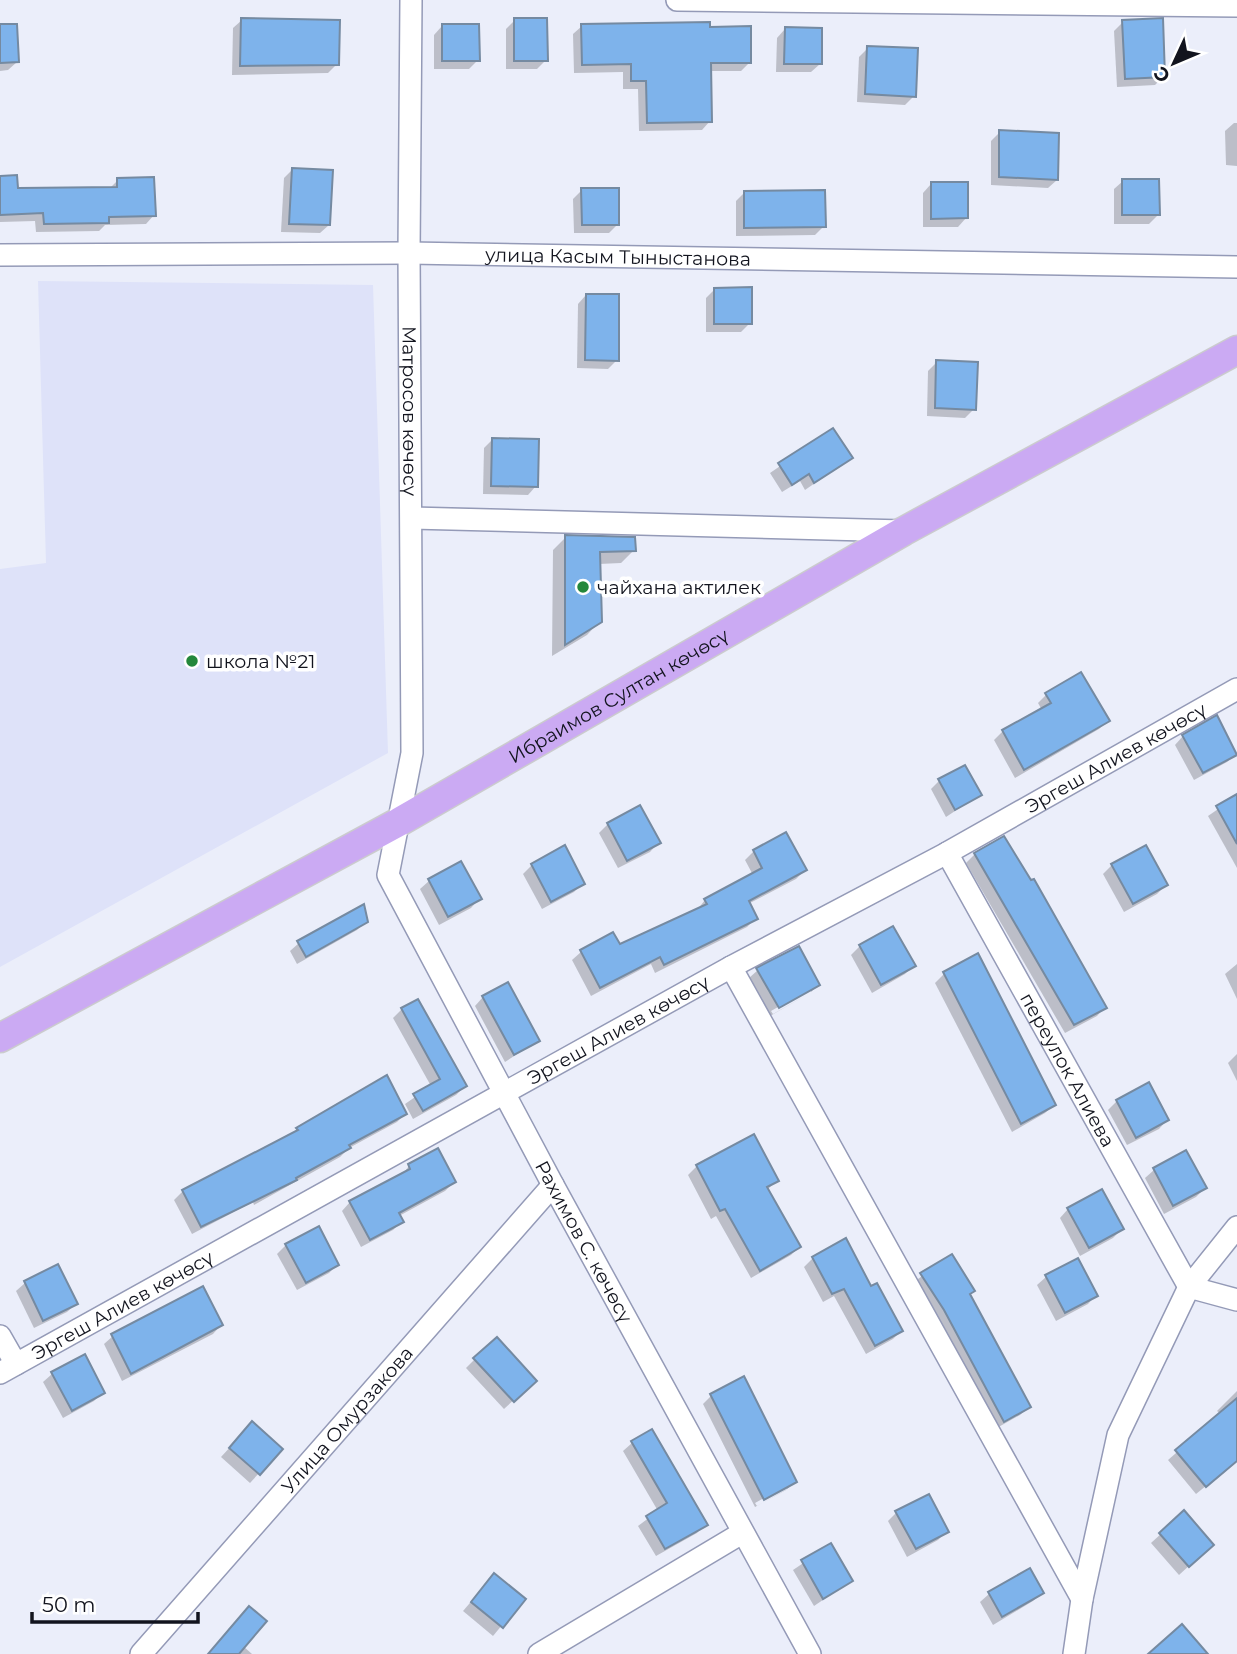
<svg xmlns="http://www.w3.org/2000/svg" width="1237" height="1654" font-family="Montserrat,sans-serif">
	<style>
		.built { fill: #dee2f9 }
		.shadow { fill: #0003; fill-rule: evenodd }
		.building { fill: #7eb3eb; stroke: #758aa1; stroke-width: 2 }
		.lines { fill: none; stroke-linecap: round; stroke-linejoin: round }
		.minor-casing { stroke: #949ab7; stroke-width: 24 }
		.major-casing { stroke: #cbcbce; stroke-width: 31 }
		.minor { stroke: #fff; stroke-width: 21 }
		.major { stroke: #cbaaf3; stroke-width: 28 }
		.poi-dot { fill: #24873b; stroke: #fff; stroke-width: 2.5 }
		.labels { text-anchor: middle; stroke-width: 7; stroke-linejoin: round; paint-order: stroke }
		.street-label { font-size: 19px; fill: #12141e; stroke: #fff }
		.poi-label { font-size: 19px; fill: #12141e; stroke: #fff; text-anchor: start }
	</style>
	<rect width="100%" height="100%" fill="#ebeefa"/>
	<path class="built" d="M38,281l335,4 15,468 -388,214v-398l46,-6z"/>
	<g class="shadow">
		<path d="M242,20l95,44 -9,9 -96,2 1,-47z"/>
		<path d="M515,20l31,40 -9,9h-31v-40z"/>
		<path d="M1123,22l40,55 -8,8 -38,2 -3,-56z"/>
		<path d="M0,26l17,36 -9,8 -8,1z"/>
		<path d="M442,26l36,34 -9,9h-35v-34z"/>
		<path d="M582,26l126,2 42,34 -9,9h-31v50l-8,9 -63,1 -1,-42h-15v-17l-49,1 -1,-39z"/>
		<path d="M785,29l35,35 -9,8h-35l1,-34z"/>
		<path d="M868,48l46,48 -9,9 -48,-3 2,-45z"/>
		<path d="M1234,123h3v43l-11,-1 -1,-34z"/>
		<path d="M1000,132l57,48 -9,8 -57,-3v-44z"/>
		<path d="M292,170l37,55 -9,8 -39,-1 3,-54z"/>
		<path d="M0,178l16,12 93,-1 9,-9 36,35 -8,9 -41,1 -6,6 -63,1 -1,-11 -35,1z"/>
		<path d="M1123,181l35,34 -9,9h-35v-35z"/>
		<path d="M931,184l35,34 -8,9h-35v-34z"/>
		<path d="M582,190l36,34 -9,9h-35l-1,-34z"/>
		<path d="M744,193l80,33 -9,9 -79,1v-35z"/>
		<path d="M715,289l35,34 -9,9h-35v-34z"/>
		<path d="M586,295l31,65 -9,9 -31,-1 1,-64z"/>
		<path d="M937,362l37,47 -9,9 -38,-2 1,-45z"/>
		<path d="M833,430l18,28 -46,32 -5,-9 -18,11 -12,-19z"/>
		<path d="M493,439l43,47 -8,9 -45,-1 1,-46z"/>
		<path d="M566,537l68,13 -13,13 -22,1 1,57 -13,14 -35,21 1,-106z"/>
		<path d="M1046,695l62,26 -9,8 -84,49 -21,-38 9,-9 39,-21 -4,-7z"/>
		<path d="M1183,736l53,18 -9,8 -33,18 -19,-35z"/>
		<path d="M939,781l40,14 -33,22 -15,-28z"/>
		<path d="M1237,796v72l-29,-52z"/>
		<path d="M608,824l50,19 -8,9 -32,16 -19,-35z"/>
		<path d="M754,851l51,19 -9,9 -48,25 8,14 -9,9 -92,46 -4,-9 -60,32 -19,-36 9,-8 38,-5 78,-37 8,-10 48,-25 -8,-15z"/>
		<path d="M975,854l130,153 -8,9 -32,17 -99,-170z"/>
		<path d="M461,864l18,35 -8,9 -32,17 -19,-36 9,-8z"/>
		<path d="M532,865l51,18 -9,9 -32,17 -19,-35z"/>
		<path d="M1112,865l54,20 -9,9 -33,18 -21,-38z"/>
		<path d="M366,921l-9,9 -60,34 -7,-13 9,-8z"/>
		<path d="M893,928l20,38 -8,8 -33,19 -21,-38 9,-9z"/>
		<path d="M977,956l77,149 -9,8 -33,19 -77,-149 9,-9z"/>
		<path d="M1237,964v35l-12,-25z"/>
		<path d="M758,970l60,15 -7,7v-4l-40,23 2,3 37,-21 -40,23 -21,-38z"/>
		<path d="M483,997l54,44 -32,21 -30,-56z"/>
		<path d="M402,1009l63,77 -9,9 -43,24 -8,-15 26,-18 -38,-68z"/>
		<path d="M1237,1054v27l-9,-18z"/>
		<path d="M1148,1084l19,36 -8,9 -32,16 -19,-35 9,-9z"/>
		<path d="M405,1114l-8,8 -48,26 -9,9 -86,48 -1,-3 -61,32 -18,-34 9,-9 108,-56 7,-6z"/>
		<path d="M1185,1153l20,35 -9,9 -32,17 -19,-36 9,-8z"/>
		<path d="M409,1166l45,16 -9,9 -46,25 3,5 -9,9 -32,17 -19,-36 8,-9 51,-26z"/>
		<path d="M697,1166l80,14 -9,9 31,58 -8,8 -40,23 -35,-62 -5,3 -23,-44z"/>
		<path d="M1068,1209l54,20 -9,9 -33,18 -20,-38z"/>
		<path d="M286,1245l51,20 -8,8 -32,17 -20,-36z"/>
		<path d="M952,1256l16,39 61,112 -9,8 -25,14 -83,-146z"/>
		<path d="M813,1258l58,30 30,43 -8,8 -27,15 -32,-58 -11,6 -19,-35z"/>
		<path d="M1077,1260l19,35 -8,9 -32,17 -19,-36 9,-8z"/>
		<path d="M25,1283l51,21 -9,8 -33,16 -18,-37z"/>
		<path d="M221,1325l-8,9 -91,47 -18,-37 9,-8z"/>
		<path d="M84,1356l19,36 -9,9 -31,17 -20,-36 9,-8z"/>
		<path d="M475,1359l60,21 -31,29 -38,-41z"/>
		<path d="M1237,1391v63l-9,14 -32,26 -28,-34 53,-46 -4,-3z"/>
		<path d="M711,1396l84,86 -9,8 -31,17 -52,-103zM787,1485v4l-30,17 -2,-3z"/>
		<path d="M244,1432l37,17 -31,34 -29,-26z"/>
		<path d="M632,1443l73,81 -8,9 -41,23 -18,-30 20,-15 -35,-60z"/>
		<path d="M896,1513l51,18 -9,9 -31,17 -19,-36z"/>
		<path d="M1184,1513l19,40 -24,22 -28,-32z"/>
		<path d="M830,1545l21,36 -37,25 -21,-36z"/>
		<path d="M1029,1570l13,23 -9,8 -40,24 -13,-23 9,-8z"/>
		<path d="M494,1575l29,25 -30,36 -30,-25z"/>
		<path d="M243,1646l9,8h-43z"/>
	</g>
	<g class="building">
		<path d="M241,18l99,2 -1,45 -99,1z"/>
		<path d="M514,18h33l1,43h-34z"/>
		<path d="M1163,18l2,59 -40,2 -3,-59z"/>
		<path d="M710,22v5l41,-1v37h-40l1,59 -65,1 -1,-42h-15v-17l-49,1 -1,-41z"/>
		<path d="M0,24h17l2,38 -19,1z"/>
		<path d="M442,24h37l1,37h-38z"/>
		<path d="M785,27l37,1v36h-38z"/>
		<path d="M867,46l51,2 -2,49 -51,-3z"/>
		<path d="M999,130l60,3 -1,47 -59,-3z"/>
		<path d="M292,168l41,2 -3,55 -41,-1z"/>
		<path d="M17,175l1,13 99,-1v-9l37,-1 2,39 -47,1v6l-65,1 -1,-11 -43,2v-39z"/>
		<path d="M1122,179h37l1,36h-38z"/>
		<path d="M931,182h37v36l-37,1z"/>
		<path d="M581,188h38v37h-37z"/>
		<path d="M825,190l1,37 -82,1v-37z"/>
		<path d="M752,287v37h-38v-36z"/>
		<path d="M586,294h33v67l-34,-1z"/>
		<path d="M936,360l42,2 -2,48 -41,-2z"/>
		<path d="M833,428l20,30 -39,25 -5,-9 -17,11 -14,-22z"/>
		<path d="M492,438l47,1 -1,48 -47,-1z"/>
		<path d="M565,535l70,2 1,14 -36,1 2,70 -37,23z"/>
		<path d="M1081,672l29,49 -86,49 -22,-40 49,-27 -6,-10z"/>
		<path d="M1217,715l20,40 -34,18 -21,-38z"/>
		<path d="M965,765l17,30 -27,15 -17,-31z"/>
		<path d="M1237,794v50l-21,-38z"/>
		<path d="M640,805l21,38 -34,18 -20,-38z"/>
		<path d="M786,832l21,38 -58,31 9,18 -94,46 -4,-8 -60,31 -20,-38 33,-18 7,12 87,-40 -3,-5 58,-31 -9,-18z"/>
		<path d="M1004,836l27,44 3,-1 73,129 -33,17 -100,-172z"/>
		<path d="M565,845l20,39 -34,18 -20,-38z"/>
		<path d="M1146,845l22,40 -35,19 -22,-40z"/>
		<path d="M461,861l21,38 -34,18 -20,-38z"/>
		<path d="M364,904l4,18 -62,35 -9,-16z"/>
		<path d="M893,926l23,40 -35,19 -22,-40z"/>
		<path d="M799,946l21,39 -41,23 -23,-40z"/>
		<path d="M978,953l78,152 -35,19 -78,-152z"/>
		<path d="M508,982l32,59 -26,14 -32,-59z"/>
		<path d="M418,999l49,87 -44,25 -10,-17 27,-15 -39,-71z"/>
		<path d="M387,1075l20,39 -58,31 2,3 -55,30 1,2 -96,47 -19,-37 116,-60 -2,-2z"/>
		<path d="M1149,1082l20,38 -33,18 -20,-38z"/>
		<path d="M754,1134l25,47 -12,6 34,60 -41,24 -35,-62 -5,2 -24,-46z"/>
		<path d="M438,1148l18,34 -57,31 5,9 -34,18 -21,-39 61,-32 -2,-5z"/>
		<path d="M1186,1150l21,38 -34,18 -20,-38z"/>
		<path d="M1102,1189l22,40 -35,19 -22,-40z"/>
		<path d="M319,1226l20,39 -33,18 -21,-39z"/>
		<path d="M846,1238l25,48 6,-3 26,48 -28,15 -31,-57 -12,5 -20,-37z"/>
		<path d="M952,1254l23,37 -5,3 61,113 -27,15 -60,-112 -24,-37z"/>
		<path d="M1078,1258l20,38 -33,17 -20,-38z"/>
		<path d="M58,1264l20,40 -35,17 -19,-40z"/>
		<path d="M203,1286l20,39 -92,49 -20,-40z"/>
		<path d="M497,1337l40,44 -23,21 -41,-44z"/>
		<path d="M85,1354l20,39 -33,18 -21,-39z"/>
		<path d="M744,1376l53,106 -33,18 -54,-106z"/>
		<path d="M1237,1398v63l-31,26 -31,-37z"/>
		<path d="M252,1421l31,28 -23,26 -31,-27z"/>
		<path d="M652,1429l56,96 -43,24 -19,-33 21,-13 -36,-62z"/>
		<path d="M929,1494l20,38 -33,17 -21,-38z"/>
		<path d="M1184,1510l30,35 -25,22 -30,-34z"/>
		<path d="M831,1543l22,38 -30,18 -22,-39z"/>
		<path d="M1030,1568l14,25 -42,24 -14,-25z"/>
		<path d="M494,1573l32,26 -23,29 -32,-26z"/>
		<path d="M249,1606l18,15 -28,33h-31z"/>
		<path d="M1182,1624l26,30h-60z"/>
	</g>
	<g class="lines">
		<g class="minor-casing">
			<g id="minor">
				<path id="s1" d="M411,0l-2,253 3,500 -24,122 165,310 257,469"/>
				<path d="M677,0l560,6"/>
				<path id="s2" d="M0,255l409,-2 828,14"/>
				<path d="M412,518l491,13"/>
				<path id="s3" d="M947,853l242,434 48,13"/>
				<path d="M731,967l351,632"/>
				<path d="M0,1336l16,28"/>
				<path id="s4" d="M0,1373l731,-406 216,-114 290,-164"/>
				<path id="s5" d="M141,1654l412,-469"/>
				<path d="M539,1654l203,-121"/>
				<path d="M1074,1654l8,-55 36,-164 71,-148 48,-60"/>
			</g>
		</g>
		<g class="major-casing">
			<g id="major">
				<path id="s6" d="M0,1038l399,-216 505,-291 333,-181"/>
			</g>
		</g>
		<use href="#minor" class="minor"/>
		<use href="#major" class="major"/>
	</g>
	<g class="poi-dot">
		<circle cx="583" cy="587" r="7"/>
		<circle cx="192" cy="661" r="7"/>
	</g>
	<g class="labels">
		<g class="street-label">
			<text dy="7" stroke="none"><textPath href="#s2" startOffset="618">улица Касым Тыныстанова</textPath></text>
			<text dy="7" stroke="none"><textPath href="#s1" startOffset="411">Матросов көчөсү</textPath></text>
			<text dy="7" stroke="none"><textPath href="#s6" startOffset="707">Ибраимов Султан көчөсү</textPath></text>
			<text dy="7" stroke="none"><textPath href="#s4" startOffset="1274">Эргеш Алиев көчөсү</textPath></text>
			<text dy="7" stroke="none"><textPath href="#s4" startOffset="707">Эргеш Алиев көчөсү</textPath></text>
			<text dy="7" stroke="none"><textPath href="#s3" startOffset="248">переулок Алиева</textPath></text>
			<text dy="7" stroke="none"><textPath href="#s1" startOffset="1293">Рахимов С. көчөсү</textPath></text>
			<text dy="7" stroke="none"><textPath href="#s4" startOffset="140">Эргеш Алиев көчөсү</textPath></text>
			<text dy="7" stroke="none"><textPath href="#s5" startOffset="312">Улица Омурзакова</textPath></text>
		</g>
		<g class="poi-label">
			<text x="597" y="594">чайхана актилек</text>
			<text x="206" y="668">школа №21</text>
		</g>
	</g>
	<g transform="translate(1174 63) rotate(226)" stroke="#ffffff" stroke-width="5" paint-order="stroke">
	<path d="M0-5L12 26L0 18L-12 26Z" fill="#12141e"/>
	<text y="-10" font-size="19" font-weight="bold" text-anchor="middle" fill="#12141e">С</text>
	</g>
	<path d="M32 1612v10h166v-10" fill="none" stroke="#12141e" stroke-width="3.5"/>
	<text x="42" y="1612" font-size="21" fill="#12141e" stroke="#ffffff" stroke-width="5" paint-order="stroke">50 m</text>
</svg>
